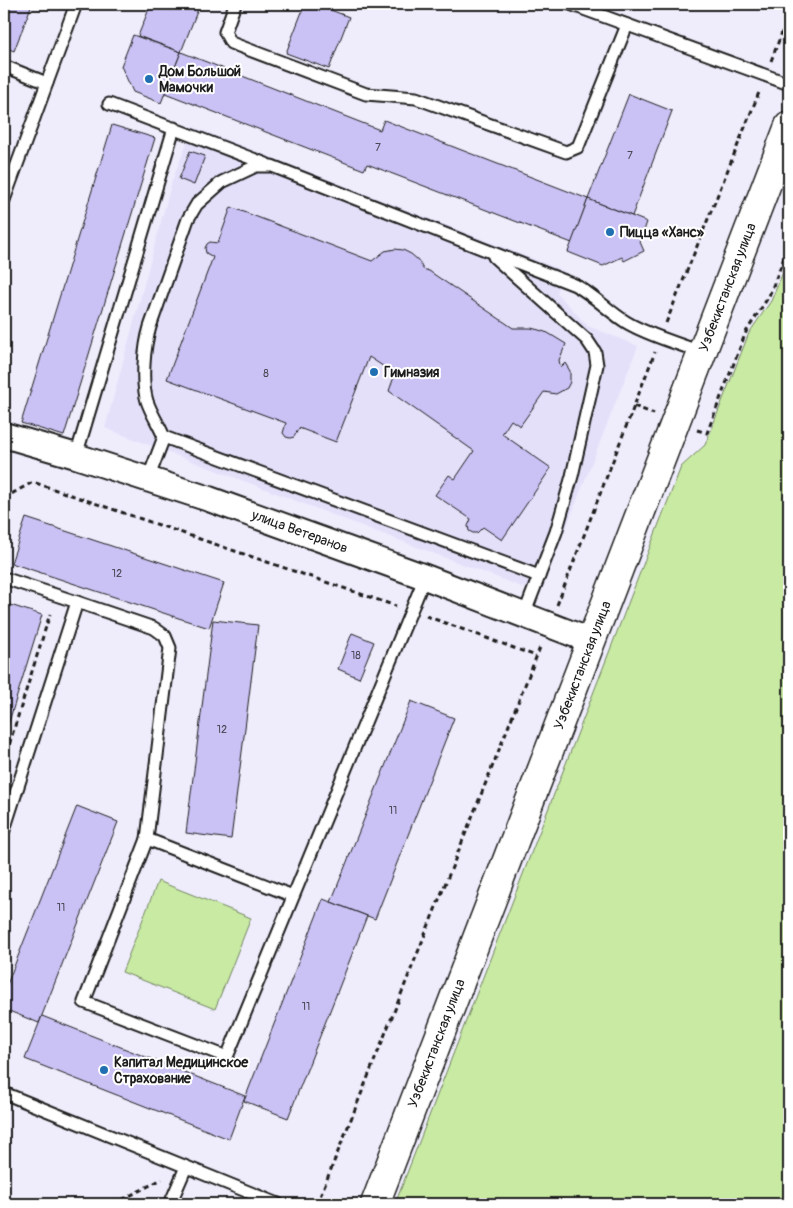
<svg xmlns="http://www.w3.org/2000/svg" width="793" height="1208" font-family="Pangolin,sans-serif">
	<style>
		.built { fill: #e4e0fa }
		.green { fill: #c8eaa3; stroke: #728360 }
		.building { fill: #cac2f5; stroke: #1c1c1c }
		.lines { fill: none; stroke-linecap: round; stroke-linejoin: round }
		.service-casing { stroke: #1c1c1c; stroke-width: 15 }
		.minor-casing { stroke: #1c1c1c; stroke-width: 28 }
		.primary-casing { stroke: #1c1c1c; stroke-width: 31 }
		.path { stroke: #1c1c1c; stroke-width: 3; stroke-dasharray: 5 4; stroke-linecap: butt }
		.service { stroke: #fff; stroke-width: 11 }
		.minor { stroke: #fff; stroke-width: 24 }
		.primary { stroke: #fff; stroke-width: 28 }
		.poi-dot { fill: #1f6fb2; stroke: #fff; stroke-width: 2 }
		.labels { text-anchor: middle; stroke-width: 4; stroke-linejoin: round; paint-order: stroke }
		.number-label { font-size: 11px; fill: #484652 }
		.poi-label { font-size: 14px; font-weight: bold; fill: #1c1c1c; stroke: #fff; text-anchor: start }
		.street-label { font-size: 14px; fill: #1c1c1c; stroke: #fff }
	</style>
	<rect width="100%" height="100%" fill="#efedfc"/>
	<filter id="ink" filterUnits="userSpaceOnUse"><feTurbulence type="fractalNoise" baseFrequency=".02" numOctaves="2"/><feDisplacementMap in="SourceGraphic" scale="10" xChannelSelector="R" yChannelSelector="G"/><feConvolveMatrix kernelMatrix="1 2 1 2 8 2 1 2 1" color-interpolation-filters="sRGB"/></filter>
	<g filter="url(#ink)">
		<path class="built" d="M193,127l371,144 -7,22 31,33 50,20 -98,248 -435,-166 67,-247z"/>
		<g class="green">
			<path d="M789,258v946h-394l286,-737 24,-22 44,-112 22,-32z"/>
			<path d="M158,881l93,37 -36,91 -93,-37z"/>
		</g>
		<g class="building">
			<path d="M4,4h28l-18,47 -10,-4z"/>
			<path d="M151,4h49l-19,48 -43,-16z"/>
			<path d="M305,4h10l34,13 -20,52 -43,-16z"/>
			<path d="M133,35l48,17 -20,51 -28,-11 -12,-26z"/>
			<path d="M181,52l199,78 4,-10 204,79 -16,44 -205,-79 -3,6 -199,-77z"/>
			<path d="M629,94l43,17 -40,105 -44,-17z"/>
			<path d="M112,125l43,13 -91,298 -43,-13z"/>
			<path d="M190,151l15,5 -11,29 -15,-6z"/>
			<path d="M588,199l59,23 -7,20 4,9 -20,10 -2,-4 -19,9 -35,-14z"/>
			<path d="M231,207l141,54 13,-10 10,-2 8,1 8,4 7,6 5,9 6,2 84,57h18l8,2 9,3 18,11 -7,16 1,5 1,2 4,-4 5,8v11l-3,6 -11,6 -12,-2 -24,34 -9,-6 -9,14 49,34 -49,72 -19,-13 -6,6h-4l-4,-2 -1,-5 3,-7 -36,-24 14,-20 6,4 19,-28 -85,-60 6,-17 -26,-17 -33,85 -37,-14 -5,9 -4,1 -4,-1 -3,-4 3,-10 -119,-44 46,-122 -7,-4 -1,-5 2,-4 3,-2 8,1z"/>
			<path d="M26,518l198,65 -15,45 -198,-65z"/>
			<path d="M4,603l38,12 -38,123z"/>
			<path d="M213,620l45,5 -27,214 -45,-6z"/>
			<path d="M352,633l22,9 -15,36 -21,-9z"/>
			<path d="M411,701l43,17 -79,201 -44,-17z"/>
			<path d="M77,806l41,16 -79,201 -35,-14v-17z"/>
			<path d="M323,899l44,17 -79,202 -44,-17z"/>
			<path d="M42,1016l203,80 -16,43 -204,-80z"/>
		</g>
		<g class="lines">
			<g class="service-casing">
				<g id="service">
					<path d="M235,4l-10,28 6,11 135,51 50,4 150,54 12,-5 49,-122"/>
					<path d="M570,4l219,80"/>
					<path d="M4,66l43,17"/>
					<path d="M109,104l157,60"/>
					<path d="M4,200l72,-196"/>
					<path d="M494,257l93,83 8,12 2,13 -25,111 -16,56 -32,83"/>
					<path d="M164,437l375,139"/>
					<path d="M76,456l98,-328"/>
					<path d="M148,479l16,-42c-5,-12 -13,-24 -17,-36 -6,-19 -3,-54 3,-74l38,-108 9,-15 25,-22 34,-16h16l303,119c19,10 33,26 51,37 23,14 52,21 77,31"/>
					<path d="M4,578l73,24 -73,228"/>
					<path d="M77,602l77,26 11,8 5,12 -23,191 -63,163 143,55 198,-480"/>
					<path d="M147,839l146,57"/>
					<path d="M4,1093l274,111"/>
					<path d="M170,1204l16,-37"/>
				</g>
			</g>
			<g class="minor-casing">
				<path id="minor" d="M4,435l72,21 133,43 216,78 166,64"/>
			</g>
			<g class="primary-casing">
				<path id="primary" d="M375,1204l414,-1078"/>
			</g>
			<g class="path">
				<path d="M771,61l18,-47"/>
				<path d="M666,323l94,-233"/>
				<path d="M634,406l20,8"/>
				<path d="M697,430l10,3 39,-101 23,-36 20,-51"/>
				<path d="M4,498l29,-16 363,124"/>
				<path d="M557,605l98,-253"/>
				<path d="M426,616l110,40"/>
				<path d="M4,761l46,-147"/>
				<path d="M114,1204l48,-25"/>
				<path d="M317,1204l224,-559"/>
			</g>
			<use href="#service" class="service"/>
			<use href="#minor" class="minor"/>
			<use href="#primary" class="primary"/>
		</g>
	</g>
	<g class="poi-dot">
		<circle cx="149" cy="79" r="5"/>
		<circle cx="610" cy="232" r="5"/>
		<circle cx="374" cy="372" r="5"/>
		<circle cx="104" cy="1070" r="5"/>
	</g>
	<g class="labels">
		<g class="number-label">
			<text x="378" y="151">7</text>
			<text x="630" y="159">7</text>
			<text x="266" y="377">8</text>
			<text x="117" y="577">12</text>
			<text x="356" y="659">18</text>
			<text x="222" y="733">12</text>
			<text x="393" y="814">11</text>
			<text x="61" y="911">11</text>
			<text x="306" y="1010">11</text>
		</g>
		<g class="poi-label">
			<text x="159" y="76">Дом Большой<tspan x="159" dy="16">Мамочки</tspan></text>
			<text x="620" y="237">Пицца «Ханс»</text>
			<text x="384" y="377">Гимназия</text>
			<text x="114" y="1067">Капитал Медицинское<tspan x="114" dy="16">Страхование</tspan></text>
		</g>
		<g class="street-label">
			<text transform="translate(727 287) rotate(-69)" y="5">Узбекистанская улица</text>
			<text transform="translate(300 531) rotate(20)" y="5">улица Ветеранов</text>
			<text transform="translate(582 665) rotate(-69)" y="5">Узбекистанская улица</text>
			<text transform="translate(436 1043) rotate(-69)" y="5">Узбекистанская улица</text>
		</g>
	</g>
	<rect width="793" height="1208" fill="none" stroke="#fff" stroke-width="20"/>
	<rect x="10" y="10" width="773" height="1188" fill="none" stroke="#1c1c1c" stroke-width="2" filter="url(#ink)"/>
</svg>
